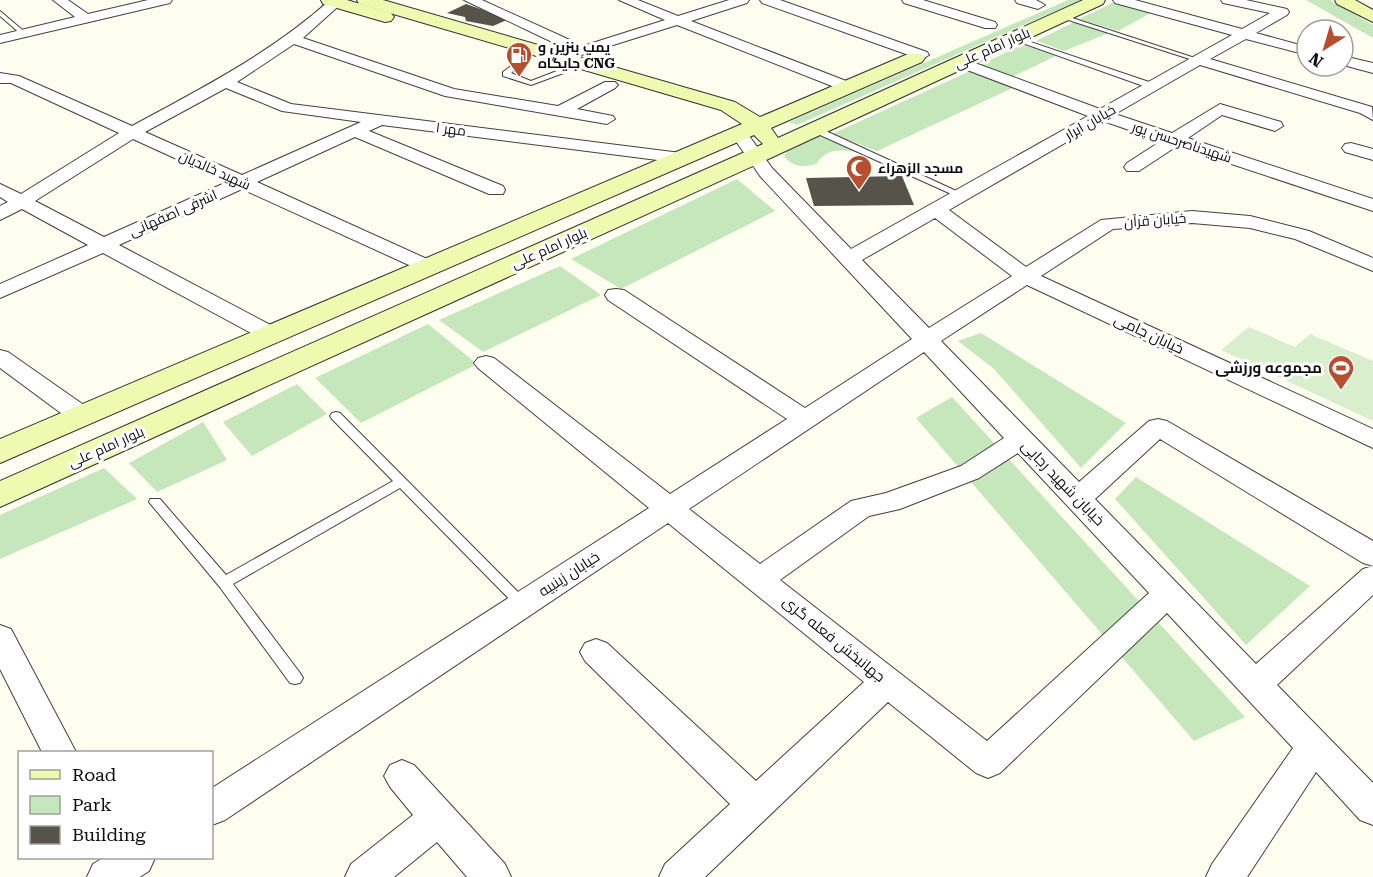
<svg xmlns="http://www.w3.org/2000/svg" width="1373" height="877" font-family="'Roboto Serif',Cairo,serif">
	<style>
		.green { fill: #c6e7bc }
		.pitch { fill: #d9eecd }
		.building { fill: #56534b }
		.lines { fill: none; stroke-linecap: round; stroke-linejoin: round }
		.lane-casing { stroke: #414141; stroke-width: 2 }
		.street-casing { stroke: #414141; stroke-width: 2 }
		.secondary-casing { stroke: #303030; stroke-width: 2 }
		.lane { fill: #fff; fill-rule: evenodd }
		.street { fill: #fff; fill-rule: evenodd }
		.secondary { fill: #edfab0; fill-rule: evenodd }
		.labels { text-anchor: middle; stroke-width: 6; stroke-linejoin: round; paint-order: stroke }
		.far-poi-label { font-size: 14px; font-weight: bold; fill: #0e0e0e; stroke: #fff; text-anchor: start }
		.far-street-label { font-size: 14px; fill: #0e0e0e; stroke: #fff }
		.street-label { font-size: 15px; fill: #0e0e0e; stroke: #fff }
		.poi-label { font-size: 15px; font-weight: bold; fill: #0e0e0e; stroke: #fff; text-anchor: end }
	</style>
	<rect width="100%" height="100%" fill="#fdfef0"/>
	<g class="green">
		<path d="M1068,0h12l-283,125 -8,-3z"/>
		<path d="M1119,0l37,10 -38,21 -39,-12z"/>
		<path d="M1306,0h24l43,25v13z"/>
		<path d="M1074,22l35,11 -45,18 -28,-10z"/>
		<path d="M1025,43l33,12 -46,22 -32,-12z"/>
		<path d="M970,71l47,15 -140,65 -45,-17z"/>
		<path d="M819,136l39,16c-21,-2 -29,-5 -42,12 -14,4 -21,3 -32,-7l4,-8z"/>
		<path d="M737,179l38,32 -154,78 -50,-30z"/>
		<path d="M560,266l41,29 -118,57 -44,-32z"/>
		<path d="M428,324l49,40 -116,59 -46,-45z"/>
		<path d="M981,333l145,90 -45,45 -87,-99 -36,-28z"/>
		<path d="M297,384l30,30 -75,42 -29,-34z"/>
		<path d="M952,397l293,320 -51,24 -278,-323z"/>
		<path d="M203,422l24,38 -70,32 -28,-29z"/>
		<path d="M104,468l33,31 -137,60v-44z"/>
		<path d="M1136,477l174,109 -64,59 -131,-146z"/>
	</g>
	<path class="pitch" d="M1249,327l46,20 15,-13 63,27v60l-152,-71z"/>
	<g class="building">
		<path d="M466,4l43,15 -16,7 -27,-5 -1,-4 -18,-4z"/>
		<path d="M902,176l12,29 -100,1 -8,-28z"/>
	</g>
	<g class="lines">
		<g class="lane-casing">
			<g id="lane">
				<path d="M0,11l26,22v2h-4l-22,-19z"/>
				<path d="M1059,15h4l138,45 -5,1 -137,-44z"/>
				<path d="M1013,36l142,48 1,2 -7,2 -138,-49 -1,-1z"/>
				<path d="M519,55l3,2 1,7 -12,9 20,8 31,-12 7,2 -38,14 -28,-9v-4l12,-9 1,-6z"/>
				<path d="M809,126h6l150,69 -7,2 -149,-67z"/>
				<path d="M336,412l4,1 190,191 -2,4 -5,2 -5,-2 -118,-120 -167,96 67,89 3,5 -3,5 -5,1 -5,-1 -71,-97 -70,-84 1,-3h10l66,76 167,-94 -61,-62 -2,-3 2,-3z"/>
			</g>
		</g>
		<g class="street-casing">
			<g id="street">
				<path d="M53,0h15l20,14 60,-14h24l-2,3 -170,40v-8l75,-18z"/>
				<path d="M330,0l13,2 -40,36 151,51 104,17 47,-24h10l3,3 -3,3 -38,21 36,7 2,3 -8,5 -162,-28 -151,-52 -57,38 54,22 390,49 6,1 3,4 -3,4 -6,1 -299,-38 -13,6 134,55 2,4 -2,4h-14l-134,-57 -98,45 179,81 3,4 -3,4 -7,2 -7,-2 -180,-82 -123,56 161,85 3,5 -3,5 -8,2 -8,-2 -161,-87 -103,45v-14l88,-39 -66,-36 -22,11v-14l8,-4 -8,-5v-13l21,10 98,-61 -108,-50h-11v-10l19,3 113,50c70,-38 139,-73 198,-126zM226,88l56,23 79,11 -119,53 -97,-43zM133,139l94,43 -123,55 -69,-36z"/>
				<path d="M464,0h18l101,46 82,-26 -46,-20h19l40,16 51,-16h20l-2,3 -56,18 163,63 2,3 -8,5 -6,-2 -165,-65 -118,37 -7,-4 2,-3 15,-5z"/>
				<path d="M760,0h20l147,52 2,3 -7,4 -5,-1 -155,-55z"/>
				<path d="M902,0h21l72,22 2,3 -2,3h-10l-81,-25z"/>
				<path d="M1015,0h21l9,5 -7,4 -21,-6z"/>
				<path d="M1113,0h22l107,29 28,-16 -47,-10 -2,-3h25l41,9 2,3 -2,3 -31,18 51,14v8l-61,-16 -36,20 162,48 1,13 -13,-7 -160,-48 -85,49 57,19 48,-29 61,18 2,4 -8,5 -53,-16 -34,23 185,61v12l-196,-65 -38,25h-12l-3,-4 3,-4 34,-22 -58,-20 -154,89 77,57 75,-47 91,-9 58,5 59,15 64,27v13l-78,-32 -45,-11 -58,-5 -79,6 -72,47 332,153v19l-346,-163 -86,56 138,141 70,-61 9,-2 9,2 206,120v54l-96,90 96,98v42l-13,-5 -44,-48 -69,105h-41l6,-13 81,-116 -126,-135 -167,160 -12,5 -12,-5 -88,-71 -183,175h-46l6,-13 65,-60 -145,-143 -5,-9 5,-9 11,-4 11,4 149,138 108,-99 -196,-159 -443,297 -13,5v-37l437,-280 -171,-140 -4,-5 4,-5 8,-2 8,2 176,136 117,-75 -179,-119 -3,-5 3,-5 8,-1 8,1 181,118 107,-69 -152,-163 -29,-42 2,-4h12l27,38 79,81 237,-133 -134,-51 -2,-3 2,-3h10l136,50 132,-74 -117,-32zM935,218l77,58 -83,52 -67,-68zM924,352l80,86 -43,28 -75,27 -35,8 -91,63 -71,-55zM1160,439l203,124 10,3 -10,3 -107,95 -161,-165zM1018,453l131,140 -162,148 -207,-161 89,-64 31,-7 79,-31z"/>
				<path d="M1343,56l30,7v10l-30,-8z"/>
				<path d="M1351,143l22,6v11l-28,-8 -3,-4 3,-4z"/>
				<path d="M0,350l8,2 83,58 3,6 -3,6 -9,2 -9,-2 -73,-54z"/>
				<path d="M0,625l11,4 65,123h-34l-42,-83z"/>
				<path d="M402,760l12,5 91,99 6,13h-44l-30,-35 -43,35h-49l6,-13 62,-49 -23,-28 -6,-11 6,-11z"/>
				<path d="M103,858h52l-6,13 -9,6h-53l6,-13z"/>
			</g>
		</g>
		<g class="secondary-casing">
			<g id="secondary">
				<path d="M321,0h26l44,13 3,4 -3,4 -6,1 -62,-18z"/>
				<path d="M357,0h26l352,102 25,15 148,-63h14l3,4 -3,4 -151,66 7,10 305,-138h22l-2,4 -339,157 -764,346v-26l763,-337 -9,-9 -754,328v-24l742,-315 -21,-14 -362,-106z"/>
				<path d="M1335,0h20l18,10v12l-36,-18z"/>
			</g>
		</g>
		<use href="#lane" class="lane"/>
		<use href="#street" class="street"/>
		<use href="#secondary" class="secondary"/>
	</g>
	<defs>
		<g id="fuel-pin" transform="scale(1.35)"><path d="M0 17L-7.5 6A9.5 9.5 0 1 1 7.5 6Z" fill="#b64f2f" stroke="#fff"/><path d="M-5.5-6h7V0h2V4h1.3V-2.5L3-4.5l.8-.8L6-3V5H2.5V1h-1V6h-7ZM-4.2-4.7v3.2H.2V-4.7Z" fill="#fff"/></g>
		<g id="mosque-pin" transform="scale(1.35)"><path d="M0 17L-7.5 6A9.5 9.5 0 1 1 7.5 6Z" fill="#b64f2f" stroke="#fff"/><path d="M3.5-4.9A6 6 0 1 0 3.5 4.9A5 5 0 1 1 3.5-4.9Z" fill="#fff"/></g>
		<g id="stadium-pin" transform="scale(1.35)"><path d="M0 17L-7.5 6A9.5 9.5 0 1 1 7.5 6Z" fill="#b64f2f" stroke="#fff"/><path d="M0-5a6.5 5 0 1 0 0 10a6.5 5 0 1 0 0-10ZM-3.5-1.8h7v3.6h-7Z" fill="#fff"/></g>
	</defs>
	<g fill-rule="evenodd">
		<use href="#fuel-pin" x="519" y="55"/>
		<use href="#mosque-pin" x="859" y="168"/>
		<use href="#stadium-pin" x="1341" y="368"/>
	</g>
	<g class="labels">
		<g class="far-poi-label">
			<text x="538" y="52">پمپ بنزین و<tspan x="538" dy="16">جایگاه CNG</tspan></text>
			<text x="878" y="173">مسجد الزهراء</text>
		</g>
		<g class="far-street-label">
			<text transform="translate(992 48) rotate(-24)" y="5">بلوار امام علی</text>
			<text transform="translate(1090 122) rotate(-30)" y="5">خیابان ابرار</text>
			<text transform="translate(451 129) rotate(7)" y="5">مهر ۱</text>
			<text transform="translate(1182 142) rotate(18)" y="5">شهیدناصرحسن پور</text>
			<text transform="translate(215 170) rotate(24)" y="5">شهید خالدیان</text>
			<text transform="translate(173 213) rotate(-24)" y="5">اشرفی اصفهانی</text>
			<text transform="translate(1155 220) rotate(-4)" y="5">خیابان قرآن</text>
			<text transform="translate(549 248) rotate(-24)" y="5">بلوار امام علی</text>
			<text transform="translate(106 447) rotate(-24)" y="5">بلوار امام علی</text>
		</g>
		<g class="street-label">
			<text transform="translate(1149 334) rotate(25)" y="5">خیابان جامی</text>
			<text transform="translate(1063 483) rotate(46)" y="5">خیابان شهید رجایی</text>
			<text transform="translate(569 574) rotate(-33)" y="5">خیابان زینبیه</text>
			<text transform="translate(834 639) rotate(39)" y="5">جهانبخش فعله گری</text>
		</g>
		<g class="poi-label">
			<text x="1322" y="373">مجموعه ورزشی</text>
		</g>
	</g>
	<rect x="18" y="751" width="195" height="108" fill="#ffffff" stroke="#9f9f9f" stroke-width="1.5"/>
	<rect x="30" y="770" width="30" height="9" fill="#edfab0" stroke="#9f9f9f" stroke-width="1.5"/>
	<text x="72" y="781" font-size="18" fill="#0e0e0e">Road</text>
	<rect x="30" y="796" width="30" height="18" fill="#c6e7bc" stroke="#9f9f9f" stroke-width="1.5"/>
	<text x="72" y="811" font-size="18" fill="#0e0e0e">Park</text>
	<rect x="30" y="826" width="30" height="18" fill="#56534b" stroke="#9f9f9f" stroke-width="1.5"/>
	<text x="72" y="841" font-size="18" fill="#0e0e0e">Building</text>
	<g transform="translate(1325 48) rotate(217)"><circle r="28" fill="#ffffff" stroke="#9f9f9f" stroke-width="1.5"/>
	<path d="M0-4.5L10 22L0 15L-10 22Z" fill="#b64f2f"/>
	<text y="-9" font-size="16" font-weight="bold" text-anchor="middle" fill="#0e0e0e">N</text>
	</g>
</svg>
